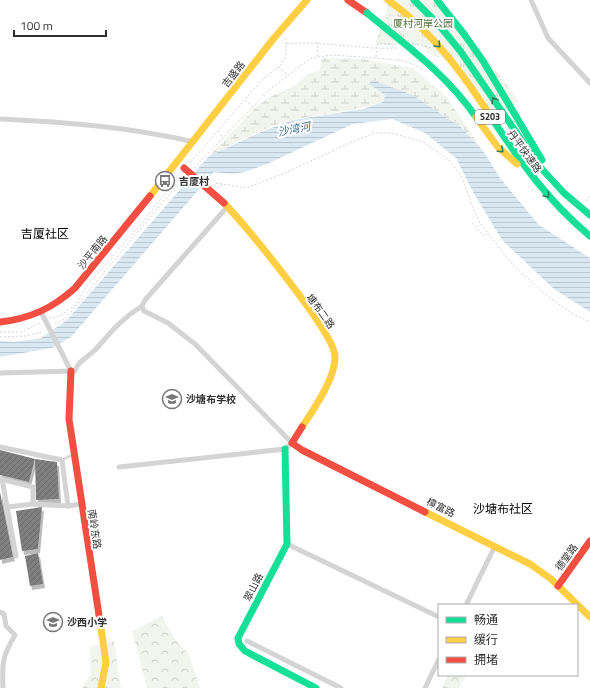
<svg xmlns="http://www.w3.org/2000/svg" width="590" height="688" font-family="'Titillium Web','Noto Sans SC',sans-serif">
	<style>
		.grass { fill: url(#grass-tufts) }
		.forest { fill: url(#forest-crowns) }
		.wetland { fill: url(#wetland-marsh) }
		.water { fill: url(#water-rules) }
		.building { fill: url(#building-hatch); filter: url(#shadow) }
		.lines { fill: none; stroke-linecap: round; stroke-linejoin: round }
		.path { stroke: #d4d4d4; stroke-width: 1; stroke-dasharray: 2 2; stroke-linecap: butt }
		.lane { stroke: #d4d4d4; stroke-width: 2.5 }
		.street { stroke: #d4d4d4; stroke-width: 5 }
		.fast { stroke: #16e098; stroke-width: 7 }
		.slow { stroke: #ffcf43; stroke-width: 7 }
		.jam { stroke: #f24e42; stroke-width: 7 }
		.fast-bridge { stroke: #16e098; stroke-width: 7 }
		.slow-bridge { stroke: #ffcf43; stroke-width: 7 }
		.jam-bridge { stroke: #f24e42; stroke-width: 7 }
		.oneway { stroke: #247f5f }
		.labels { text-anchor: middle; stroke-width: 4; stroke-linejoin: round; paint-order: stroke }
		.shield { fill: #fff; stroke: #6e6e6e; stroke-width: 1 }
		.shield-label { font-size: 9px; font-weight: bold; fill: #303030 }
		.park-label { font-size: 10px; fill: #516e3c; stroke: #fff }
		.street-label { font-size: 10px; fill: #303030; stroke: #fff }
		.poi-label { font-size: 10px; font-weight: bold; fill: #303030; stroke: #fff; text-anchor: start }
		.water-label { font-size: 11px; font-style: italic; fill: #3b6e95; stroke: #fff }
		.quarter-label { font-size: 12px; fill: #000; stroke: #fff }
	</style>
	<defs>
		<pattern id="grass-tufts" width="24" height="20" patternUnits="userSpaceOnUse"><rect width="24" height="20" fill="#f1f5ed"/><path d="M3 7l-1-3M5 7V3M7 7l1-3M15 17l-1-3M17 17v-4M19 17l1-3" fill="none" stroke="#cfd2cc"/></pattern>
		<pattern id="forest-crowns" width="20" height="18" patternUnits="userSpaceOnUse"><rect width="20" height="18" fill="#f1f5ed"/><path d="M2 6a3 3 0 1 1 6 0M12 15a3 3 0 1 1 6 0" fill="none" stroke="#cfd2cc"/></pattern>
		<pattern id="wetland-marsh" width="20" height="14" patternUnits="userSpaceOnUse"><rect width="20" height="14" fill="#f1f5ed"/><path d="M1 5h8M5 5V1M11 12h8M15 12V8" fill="none" stroke="#cfd2cc"/></pattern>
		<pattern id="water-rules" width="6" height="5" patternUnits="userSpaceOnUse"><rect width="6" height="5" fill="#dae8f2"/><path d="M0 2.5h6" fill="none" stroke="#bbc7d0"/></pattern>
		<pattern id="building-hatch" width="6" height="6" patternUnits="userSpaceOnUse"><rect width="6" height="6" fill="#7f7f7f"/><path d="M-1 1l2-2M0 6l6-6M5 7l2-2" fill="none" stroke="#686868"/></pattern>
		<filter id="shadow"><feDropShadow dx="2" dy="4" stdDeviation="0" flood-color="#0004"/></filter>
	</defs>
	<rect width="100%" height="100%" fill="#fff"/>
	<path class="grass" d="M382,0h50l49,51 38,50 -25,17 -30,-46 -22,-15 -24,-12h-43l13,-39z"/>
	<g class="forest">
		<path d="M162,616l12,22 15,17 11,33h-53l-15,-57z"/>
		<path d="M114,641l7,47h-39l9,-14 -1,-27z"/>
		<path d="M448,675h18l-7,13h-17z"/>
	</g>
	<path class="wetland" d="M322,58l40,1 50,9 34,28 38,56 -22,-24 -49,-33 -41,-14 -3,3 16,11 -2,7c-29,10 -60,11 -90,18 -29,7 -57,23 -84,36l45,-47 14,-11 24,-11 19,-14 9,-3z"/>
	<path class="water" d="M372,80l41,15 49,33 22,24 16,26 39,47 51,33v54l-36,-23 -52,-49 -29,-48 -17,-34 -31,-25 -33,-14 -39,5 -86,40 -22,8 -13,2 -18,-2 -143,165 -19,11 -52,9v-16l14,1 27,-4 26,-18 142,-164 52,-24 32,-12 70,-11 20,-7 2,-7 -16,-11z"/>
	<g class="building">
		<path d="M0,450l35,9 -6,23 -29,-7z"/>
		<path d="M35,459l22,3 2,37 -23,1z"/>
		<path d="M0,492l13,65 -13,3z"/>
		<path d="M42,507l-4,42 -16,2 -6,-40z"/>
		<path d="M38,553l5,31 -13,2 -5,-30z"/>
	</g>
	<g class="lines">
		<g class="path">
			<path d="M387,19l5,-6"/>
			<path d="M317,42l1,15"/>
			<path d="M286,44v-6"/>
			<path d="M417,44l14,4"/>
			<path d="M427,51l12,6"/>
			<path d="M376,57l1,-13 15,-1"/>
			<path d="M279,67l9,9"/>
			<path d="M245,100l7,7"/>
			<path d="M218,131l5,7"/>
			<path d="M188,161l2,2 63,-73 12,-13 14,-10 7,-11v-12c38,-4 74,6 112,4"/>
			<path d="M194,168l76,-79 41,-31 21,-3 44,3 29,3 17,8"/>
			<path d="M216,183l30,5 37,-14 71,-33 21,-8h16l33,9 26,19 11,15 18,46 34,43 33,30 27,19 17,8"/>
			<path d="M529,186l6,6"/>
			<path d="M217,188l5,-3"/>
			<path d="M586,201l4,-5"/>
			<path d="M472,223l12,13 3,-2"/>
			<path d="M49,318l11,-2 16,-12 12,-20 54,-61 36,-46 -1,-2"/>
			<path d="M55,324l10,-5 17,-20 102,-122"/>
			<path d="M0,332h21l19,-9"/>
			<path d="M0,337l25,-1 17,-4"/>
		</g>
		<path class="lane" d="M62,460l12,-6"/>
		<g class="street">
			<path d="M531,0l17,38 42,45"/>
			<path d="M0,119c66,3 129,8 194,23"/>
			<path d="M142,306l3,-6 83,-94"/>
			<path d="M41,312l30,59"/>
			<path d="M0,373l75,-2c3,-10 13,-14 21,-22 16,-18 24,-29 46,-43"/>
			<path d="M0,447l62,13 6,46 13,-2"/>
			<path d="M119,467l166,-18 7,-6 -97,-99 -27,-21 -24,-12 -2,-5"/>
			<path d="M0,479l33,8v17l35,2"/>
			<path d="M2,479l14,77"/>
			<path d="M7,507l26,-3"/>
			<path d="M287,544l152,73"/>
			<path d="M466,605l29,-59"/>
			<path d="M0,612l4,2 2,12 9,9c-13,22 -13,28 -12,53"/>
			<path d="M247,641l94,47"/>
			<path d="M425,688l14,-29"/>
		</g>
		<g class="fast">
			<path d="M437,0l27,34"/>
			<path d="M285,449l2,95 -49,94 1,6 6,7 71,37"/>
		</g>
		<g class="slow">
			<path d="M150,196l124,-158 33,-38"/>
			<path d="M224,203c20,21 110,129 111,153 1,21 -21,53 -33,71"/>
			<path d="M425,512l105,52 21,15 39,38"/>
			<path d="M99,615l7,47 -5,26"/>
		</g>
		<g class="jam">
			<path d="M348,0l19,13"/>
			<path d="M0,322c30,-3 53,-14 75,-34l75,-92"/>
			<path d="M71,371l-2,48 30,196"/>
			<path d="M302,427l-10,16 10,7 123,62"/>
			<path d="M558,586l32,-45"/>
		</g>
		<g class="fast-bridge">
			<path d="M414,0l25,25 22,27 79,115 24,26 26,22"/>
			<path d="M367,13c41,34 78,60 109,104"/>
			<path d="M464,34l19,27 59,99"/>
			<path d="M493,120c29,44 56,82 97,116"/>
		</g>
		<g class="slow-bridge">
			<path d="M388,0c45,32 75,74 105,120"/>
			<path d="M476,117l21,29 20,18"/>
		</g>
		<path class="jam-bridge" d="M184,168l40,35"/>
	</g>
	<defs><path id="oneway-chevron" d="M-2-3.5L2.5 0L-2 3.5" fill="none" stroke-width="1.6" stroke-linecap="round" stroke-linejoin="round"/></defs>
	<g class="oneway">
		<use href="#oneway-chevron" transform="translate(438 45) rotate(46)"/>
		<use href="#oneway-chevron" transform="translate(494 100) rotate(-123)"/>
		<use href="#oneway-chevron" transform="translate(501 150) rotate(43)"/>
		<use href="#oneway-chevron" transform="translate(547 195) rotate(50)"/>
	</g>
	<defs>
		<g id="bus-ring" transform="scale(1)"><circle r="9.5" fill="#fff" stroke="#787878" stroke-width="1.5"/><path d="M-5-6H5V4H4V6H2V4H-2V6H-4V4H-5ZM-3.5-4V0h7V-4ZM-3.5 1.2v1.5H-2V1.2ZM2 1.2v1.5H3.5V1.2Z" fill="#787878"/></g>
		<g id="school-ring" transform="scale(1)"><circle r="9.5" fill="#fff" stroke="#787878" stroke-width="1.5"/><path d="M0-5L7-2L0 1L-7-2ZM-4 1L0 2.5L4 1V4Q0 6-4 4Z" fill="#787878"/></g>
	</defs>
	<g fill-rule="evenodd">
		<use href="#bus-ring" x="165" y="181"/>
		<use href="#school-ring" x="172" y="399"/>
		<use href="#school-ring" x="53" y="622"/>
	</g>
	<g class="labels">
		<rect class="shield" x="475" y="110" width="30" height="14" rx="3"/>
		<g class="shield-label">
			<text x="490" y="120">S203</text>
		</g>
		<g class="park-label">
			<text x="423" y="27">厦村河岸公园</text>
		</g>
		<g class="street-label">
			<text transform="translate(233 74) rotate(-52)" y="4">吉盛路</text>
			<text transform="translate(525 151) rotate(54)" y="4">丹平快速路</text>
			<text transform="translate(92 252) rotate(-51)" y="4">沙平南路</text>
			<text transform="translate(321 311) rotate(54)" y="4">塘布二路</text>
			<text transform="translate(441 507) rotate(26)" y="4">樟富路</text>
			<text transform="translate(95 529) rotate(81)" y="4">南岭东路</text>
			<text transform="translate(566 557) rotate(-54)" y="4">德堂路</text>
			<text transform="translate(253 587) rotate(-63)" y="4">翠山路</text>
		</g>
		<g class="poi-label">
			<text x="179" y="185">吉厦村</text>
			<text x="186" y="403">沙塘布学校</text>
			<text x="67" y="626">沙西小学</text>
		</g>
		<g class="water-label">
			<text transform="translate(294 129) rotate(-11)" y="4">沙湾河</text>
		</g>
		<g class="quarter-label">
			<text x="45" y="238">吉厦社区</text>
			<text x="503" y="513">沙塘布社区</text>
		</g>
	</g>
	<rect x="438" y="604" width="140" height="72" fill="#ffffff" stroke="#acacac"/>
	<rect x="446" y="617" width="20" height="6" fill="#16e098" stroke="#acacac"/>
	<text x="474" y="624" font-size="12" fill="#303030">畅通</text>
	<rect x="446" y="637" width="20" height="6" fill="#ffcf43" stroke="#acacac"/>
	<text x="474" y="644" font-size="12" fill="#303030">缓行</text>
	<rect x="446" y="657" width="20" height="6" fill="#f24e42" stroke="#acacac"/>
	<text x="474" y="664" font-size="12" fill="#303030">拥堵</text>
	<path d="M14 30v6h92v-6" fill="none" stroke="#303030" stroke-width="2"/>
	<text x="20" y="30" font-size="12" fill="#303030" stroke="#ffffff" stroke-width="3" paint-order="stroke">100 m</text>
</svg>
